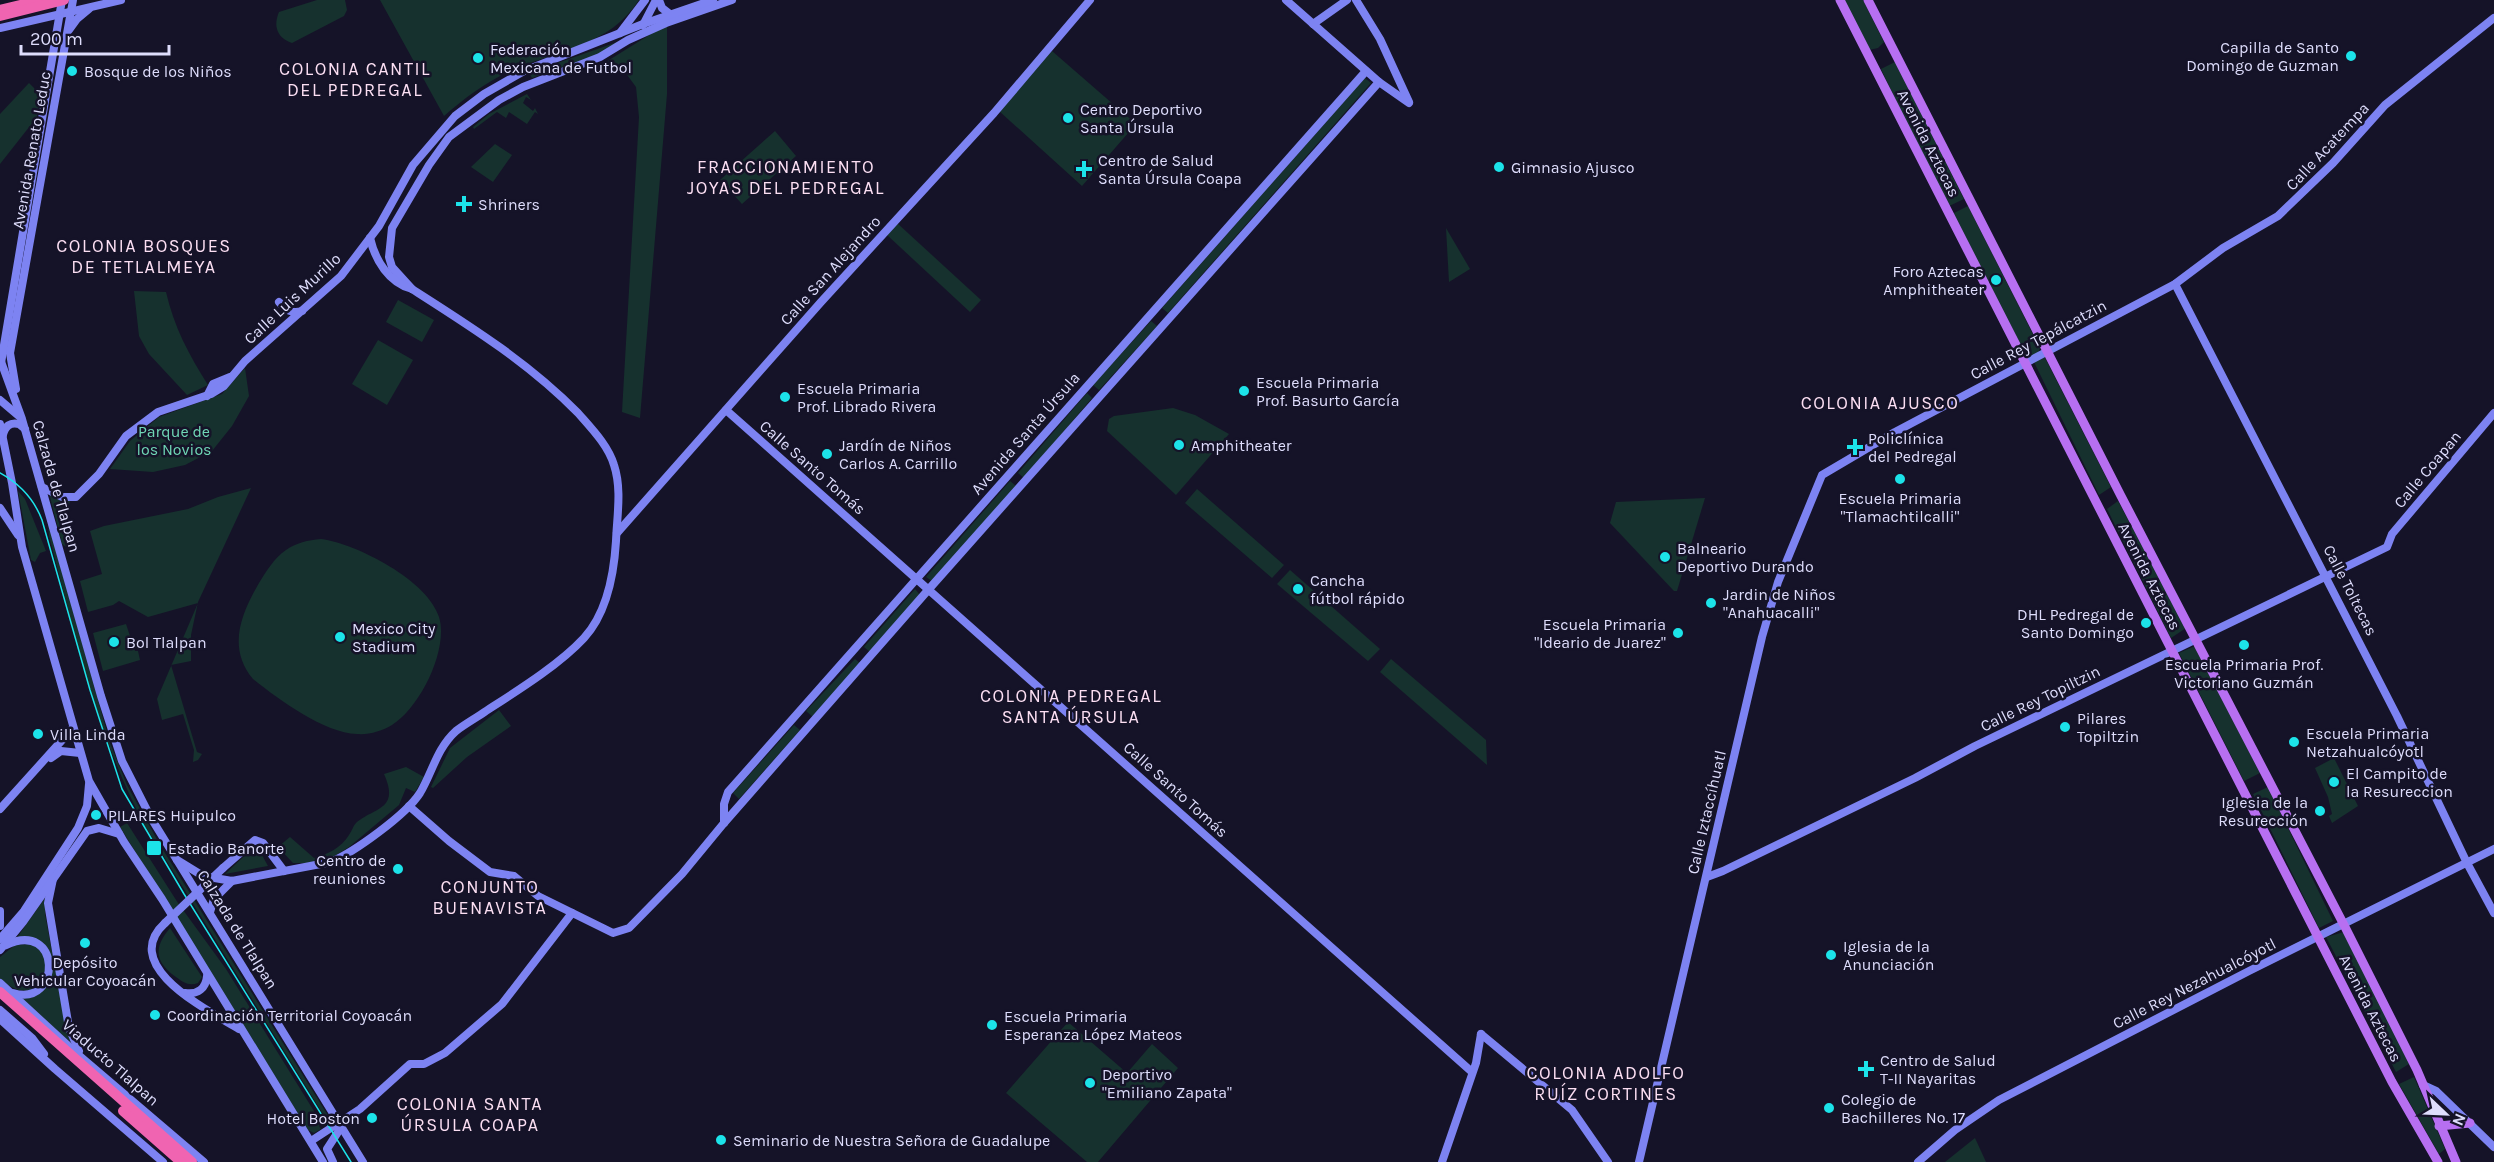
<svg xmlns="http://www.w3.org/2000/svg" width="2494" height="1162" font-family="Karla,sans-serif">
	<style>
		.green { fill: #16312e }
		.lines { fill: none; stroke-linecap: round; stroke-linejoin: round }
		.secondary { stroke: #7d83f2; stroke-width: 8 }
		.primary { stroke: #b76ff1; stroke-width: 9 }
		.highway { stroke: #f064b1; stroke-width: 10 }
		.tram { stroke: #1ce3e9; stroke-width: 1.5 }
		.secondary-bridge { stroke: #7d83f2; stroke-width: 8 }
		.highway-bridge { stroke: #f064b1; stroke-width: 10 }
		.poi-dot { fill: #1ce3e9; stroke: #151328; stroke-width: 2 }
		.labels { text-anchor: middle; stroke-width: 5; stroke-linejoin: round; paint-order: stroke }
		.poi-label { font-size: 16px; fill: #deddfc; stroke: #151328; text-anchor: start }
		.street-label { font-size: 16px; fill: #deddfc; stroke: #151328 }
		.park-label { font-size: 16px; fill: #6fd6b5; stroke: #151328 }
		.neighbourhood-label { font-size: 18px; letter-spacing: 1.5px; fill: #fcdff3; stroke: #151328 }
	</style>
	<rect width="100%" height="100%" fill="#151328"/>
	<g class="green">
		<path d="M317,0h28l2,10 -3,6 -52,27c-15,-5 -19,-17 -13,-31z"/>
		<path d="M380,0h259c-30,46 -79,49 -126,70 -26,11 -48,28 -69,46z"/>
		<path d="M1844,0h19l21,42 -6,6 -9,2z"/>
		<path d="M667,24v70l-27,324 -18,-6 17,-295 -3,-30 -14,-19 -21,-3z"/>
		<path d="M623,40l-23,14 -68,24 -3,-5z"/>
		<path d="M1052,51l84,73 -54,62 -83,-75z"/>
		<path d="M1895,62l69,137 -17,8 -66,-138z"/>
		<path d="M1365,78l6,5 -203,230 -6,-5z"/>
		<path d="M29,83l12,12 -4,22 -37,47v-50z"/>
		<path d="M527,94l4,6 -5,-3 -3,6 10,8 2,-3 3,6 -3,-2 -8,12 -18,-12 -3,6 -9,-6 -23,17 -1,-2 16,-13z"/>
		<path d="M775,131l21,25 -54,48 -22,-24z"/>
		<path d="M495,144l17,11 -19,27 -22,-15z"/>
		<path d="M1968,206l72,142 -4,9 -10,-2 -74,-141z"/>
		<path d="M897,223l84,77 -11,12 -84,-78z"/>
		<path d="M1446,228l24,41 -21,13z"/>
		<path d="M134,291l32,1c8,35 23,63 42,93l-21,10 -38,-41 -10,-18z"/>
		<path d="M398,300l36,20 -12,22 -36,-20z"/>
		<path d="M1151,321l6,5 -58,64 -6,-5z"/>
		<path d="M378,340l35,20 -26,45 -35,-21z"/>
		<path d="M2043,354l68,133 -12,8 -65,-133z"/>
		<path d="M245,368l4,28 -17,30 -20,25 -27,14 -32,7 -43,-3 20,-28 29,-24 63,-23z"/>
		<path d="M1087,393l5,5 -68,80 -6,-5z"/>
		<path d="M1173,408l22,7 34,19 -53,61 -69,-64 2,-12 5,-3z"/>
		<path d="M1010,481l6,5 -84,95 -6,-4z"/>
		<path d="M251,488l-53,114 -7,33v26l-20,4 26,87 5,2 -4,6 -5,2 1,-12 -11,-36 -21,6 -5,-21 41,-96 -50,14 -29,-16 -6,4 -25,7 -8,-31 22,-7 -12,-43 14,-5 84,-17 30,-12z"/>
		<path d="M1197,489l87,76 -12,13 -87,-75z"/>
		<path d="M18,491l7,8 21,52 -6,2 -5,9 -4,-2z"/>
		<path d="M49,493l21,7 -4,23 9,11 -2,10 -4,5 -7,-5z"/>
		<path d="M1705,498l-28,93h-3l-64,-68 6,-21z"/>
		<path d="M2118,501l68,127 -15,10 -64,-129z"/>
		<path d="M48,522l62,221 17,42 33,60 172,277 -3,2 -184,-298c-48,-90 -70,-192 -96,-290z"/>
		<path d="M321,539c37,5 107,42 118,78 10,32 -19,91 -47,108 -10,6 -23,10 -35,9 -33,-1 -79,-35 -104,-55 -26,-31 -12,-65 6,-96 7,-11 15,-25 27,-33 10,-7 22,-10 35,-11z"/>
		<path d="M1290,570l90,79 -12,12 -91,-77z"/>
		<path d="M915,589l5,6 -50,57 -6,-5z"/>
		<path d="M126,624l9,27h3l2,9 -37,11 -10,-38z"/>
		<path d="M2195,646l65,127 -16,8 -65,-128z"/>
		<path d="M855,659l6,5 -48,53 -7,-6z"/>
		<path d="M1391,659l95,81 1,25 -107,-93z"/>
		<path d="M499,710l12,16 -44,31 -34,31 -2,-1 19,-39z"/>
		<path d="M794,725l6,5 -61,69 -6,-6z"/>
		<path d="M2334,758l24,48 -26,17 -3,-7 3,-2 -4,-17 -13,-29z"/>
		<path d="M406,767l18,10 -9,15 -9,-4 -7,17 -50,42 -18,11 -24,5h-14l-15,-16 12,-10 24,21c13,-3 28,-11 35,-23 3,-4 4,-9 7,-12 19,-16 44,-13 28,-49z"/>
		<path d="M2268,787l65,134 -14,7 -66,-134z"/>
		<path d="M127,823l51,80 48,66 96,155 -3,2 2,3 -7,4 -6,-3 -183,-295 -5,-8z"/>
		<path d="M257,846l11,20 -43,8 29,-27z"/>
		<path d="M45,898v16l22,119 8,13 -57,-50 13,2c15,-10 23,-19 20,-38 0,-7 -2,-13 -8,-16 -7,-5 -19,-4 -27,-5z"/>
		<path d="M170,928l32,49 -4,6c-9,3 -14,0 -22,-6 -21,-15 -23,-29 -6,-49z"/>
		<path d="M2344,932l65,132 -13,8 -70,-135z"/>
		<path d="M29,944l12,5 6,9c-1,6 -1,13 -4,19 -8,22 -30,14 -43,2v-22l15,-12z"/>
		<path d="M1068,1022l59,51 25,-29 26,24 -80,94h-11l-81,-69z"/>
		<path d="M2414,1077l31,72 -6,5 -40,-70z"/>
		<path d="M1975,1138l11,24h-41z"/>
	</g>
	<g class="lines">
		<g class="secondary">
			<path d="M659,0l3,8 9,7"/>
			<path d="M1286,0l93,82 30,21"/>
			<path d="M1356,0l24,39 29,63"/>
			<path d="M1313,24l34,-24"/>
			<path d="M643,25l13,-25"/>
			<path d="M0,28l121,-28"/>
			<path d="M69,30l8,-11 12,-10"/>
			<path d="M620,33l25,-33"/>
			<path d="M2175,284l222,432 70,147 27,50"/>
			<path d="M412,289l-20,-22 -3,-10 3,-29 37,-63 20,-28 50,-37 24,-13 77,-30 28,-17 38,-17 66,-23"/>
			<path d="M279,302c7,8 12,12 23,9"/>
			<path d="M0,359l22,60 79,277 21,65 29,57 212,344"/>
			<path d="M1,363l61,-363"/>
			<path d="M16,389l-6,-36 63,-353"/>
			<path d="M207,396l6,-12 17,-7"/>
			<path d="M0,400l20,17"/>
			<path d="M726,410l746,662"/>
			<path d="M0,424l12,59 10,64 67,234 35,61 38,57 161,263"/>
			<path d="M3,435c2,-9 7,-13 16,-11l6,5"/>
			<path d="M42,487l20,10h14l23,-23 27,-38 32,-24 53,-18 13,-8 21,-25 96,-85 38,-50 34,-61 42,-49 29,-22 40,-23 119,-47 70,-24"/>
			<path d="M0,508l18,27"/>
			<path d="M617,533l204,-231 173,-189 96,-113"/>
			<path d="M51,758l10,-7 19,2"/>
			<path d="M409,806l40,35 41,31 24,4 24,20 75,37 16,-5 53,-54 42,-51 205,-234 450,-507"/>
			<path d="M0,809l73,-81"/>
			<path d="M724,823v-19l4,-12 638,-721"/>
			<path d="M177,860l26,16 29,5 99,-19c23,-10 75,-47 89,-69 12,-20 17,-45 36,-62 9,-7 20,-13 30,-20 31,-20 73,-46 98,-73 23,-25 30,-64 32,-97 1,-25 6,-52 -2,-76 -6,-20 -23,-37 -36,-52 -49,-50 -108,-87 -166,-124 -23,-6 -37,-29 -42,-51"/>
			<path d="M223,868l32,-28 8,3 21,28"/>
			<path d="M1707,877l16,-6 192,-93 60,-32 412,-199 5,-13 102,-121"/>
			<path d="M53,879l-5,24 21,125 10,23"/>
			<path d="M0,911v15"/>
			<path d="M210,912l4,-13 18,-18"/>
			<path d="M165,923c-47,43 43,87 74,106"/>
			<path d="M0,939l24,-28 54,-83 9,-22 2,-22"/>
			<path d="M6,945c56,-26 56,63 7,48"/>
			<path d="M0,950l23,-28 64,-91 12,-3 20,6"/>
			<path d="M0,983l75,69 129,110"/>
			<path d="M185,993c13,2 21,-5 22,-17"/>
			<path d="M0,1010l32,28 12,16"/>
			<path d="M0,1019l55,50 108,93"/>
			<path d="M1481,1034l91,76 36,52"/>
			<path d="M2423,1085l13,6 58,56"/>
			<path d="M311,1141l49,-32 50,-45h14l21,-11 57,-49 70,-91"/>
			<path d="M333,1162l-6,-13 11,-17 2,-8"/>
			<path d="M1442,1162l34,-99 5,-29"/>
			<path d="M1639,1162l123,-525 16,-55 44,-107 73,-43 280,-148 48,-36 55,-32 55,-53 52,-58 109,-87"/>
			<path d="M1918,1162l37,-32 44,-30 250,-129 245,-122"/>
		</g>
		<g class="primary">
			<path d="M1840,0l552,1082 46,80"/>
			<path d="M1868,0l253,496 223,429 73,145 39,92"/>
			<path d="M2439,1126l31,-3"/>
		</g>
		<g class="highway">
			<path d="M0,10l41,-10"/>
			<path d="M0,992l192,170"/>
			<path d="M123,1111l58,51"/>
		</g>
		<path class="tram" d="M0,473c20,11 34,26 42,47l48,170 32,99 62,105 167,268"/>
		<path class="secondary-bridge" d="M165,923l58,-55"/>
		<path class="highway-bridge" d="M0,16l64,-16"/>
	</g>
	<g class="poi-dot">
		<circle cx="2351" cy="56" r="6"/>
		<circle cx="478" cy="58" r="6"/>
		<circle cx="72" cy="71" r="6"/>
		<circle cx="1068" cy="118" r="6"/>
		<circle cx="1499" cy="167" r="6"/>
		<path d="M1081 160h6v6h6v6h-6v6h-6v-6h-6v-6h6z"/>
		<path d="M461 195h6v6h6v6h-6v6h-6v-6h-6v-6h6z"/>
		<circle cx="1996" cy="280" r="6"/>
		<circle cx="1244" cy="391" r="6"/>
		<circle cx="785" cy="397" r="6"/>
		<circle cx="1179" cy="445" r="6"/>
		<path d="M1852 438h6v6h6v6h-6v6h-6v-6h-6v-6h6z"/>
		<circle cx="827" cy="454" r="6"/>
		<circle cx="1900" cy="479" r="6"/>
		<circle cx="1665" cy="557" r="6"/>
		<circle cx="1298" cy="589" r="6"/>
		<circle cx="1711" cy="603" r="6"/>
		<circle cx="2146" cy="623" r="6"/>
		<circle cx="1678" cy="633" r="6"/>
		<circle cx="340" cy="637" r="6"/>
		<circle cx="114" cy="642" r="6"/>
		<circle cx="2244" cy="645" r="6"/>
		<circle cx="2065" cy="727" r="6"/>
		<circle cx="38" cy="734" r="6"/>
		<circle cx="2294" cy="742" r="6"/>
		<circle cx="2334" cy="782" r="6"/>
		<circle cx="2320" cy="811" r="6"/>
		<circle cx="96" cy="815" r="6"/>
		<rect x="146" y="840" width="16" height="16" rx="3"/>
		<circle cx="398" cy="869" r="6"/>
		<circle cx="85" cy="943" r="6"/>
		<circle cx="1831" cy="955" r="6"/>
		<circle cx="155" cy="1015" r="6"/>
		<circle cx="992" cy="1025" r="6"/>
		<path d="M1863 1060h6v6h6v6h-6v6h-6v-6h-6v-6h6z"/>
		<circle cx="1090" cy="1083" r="6"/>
		<circle cx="1829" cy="1108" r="6"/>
		<circle cx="372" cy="1118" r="6"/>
		<circle cx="721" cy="1140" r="6"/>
	</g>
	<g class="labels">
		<g class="poi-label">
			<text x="2339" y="53" text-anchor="end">Capilla de Santo<tspan x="2339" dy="18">Domingo de Guzman</tspan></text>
			<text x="490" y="55">Federación<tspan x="490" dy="18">Mexicana de Futbol</tspan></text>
			<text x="84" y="77">Bosque de los Niños</text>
			<text x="1080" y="115">Centro Deportivo<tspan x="1080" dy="18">Santa Úrsula</tspan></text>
			<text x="1098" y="166">Centro de Salud<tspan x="1098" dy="18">Santa Úrsula Coapa</tspan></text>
			<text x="1511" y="173">Gimnasio Ajusco</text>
			<text x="478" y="210">Shriners</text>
			<text x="1984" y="277" text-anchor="end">Foro Aztecas<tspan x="1984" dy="18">Amphitheater</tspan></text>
			<text x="1256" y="388">Escuela Primaria<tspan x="1256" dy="18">Prof. Basurto García</tspan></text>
			<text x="797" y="394">Escuela Primaria<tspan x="797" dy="18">Prof. Librado Rivera</tspan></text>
			<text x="1868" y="444">Policlínica<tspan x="1868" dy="18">del Pedregal</tspan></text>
			<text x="839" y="451">Jardín de Niños<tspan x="839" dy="18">Carlos A. Carrillo</tspan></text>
			<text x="1191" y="451">Amphitheater</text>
			<text x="1900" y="504" text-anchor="middle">Escuela Primaria<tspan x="1900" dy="18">"Tlamachtilcalli"</tspan></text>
			<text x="1677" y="554">Balneario<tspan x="1677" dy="18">Deportivo Durando</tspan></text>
			<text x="1310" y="586">Cancha<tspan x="1310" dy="18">fútbol rápido</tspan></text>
			<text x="1723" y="600">Jardin de Niños<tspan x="1723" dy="18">"Anahuacalli"</tspan></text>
			<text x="2134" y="620" text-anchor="end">DHL Pedregal de<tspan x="2134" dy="18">Santo Domingo</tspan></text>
			<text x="1666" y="630" text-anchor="end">Escuela Primaria<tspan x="1666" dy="18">"Ideario de Juarez"</tspan></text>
			<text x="352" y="634">Mexico City<tspan x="352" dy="18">Stadium</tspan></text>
			<text x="126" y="648">Bol Tlalpan</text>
			<text x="2244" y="670" text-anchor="middle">Escuela Primaria Prof.<tspan x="2244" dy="18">Victoriano Guzmán</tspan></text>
			<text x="2077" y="724">Pilares<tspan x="2077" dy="18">Topiltzin</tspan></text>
			<text x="2306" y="739">Escuela Primaria<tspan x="2306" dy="18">Netzahualcóyotl</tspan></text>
			<text x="50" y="740">Villa Linda</text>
			<text x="2346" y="779">El Campito de<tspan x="2346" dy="18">la Resureccion</tspan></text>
			<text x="2308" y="808" text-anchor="end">Iglesia de la<tspan x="2308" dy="18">Resurección</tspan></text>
			<text x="108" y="821">PILARES Huipulco</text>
			<text x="168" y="854">Estadio Banorte</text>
			<text x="386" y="866" text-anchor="end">Centro de<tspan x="386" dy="18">reuniones</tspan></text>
			<text x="1843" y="952">Iglesia de la<tspan x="1843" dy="18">Anunciación</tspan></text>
			<text x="85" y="968" text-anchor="middle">Depósito<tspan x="85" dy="18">Vehicular Coyoacán</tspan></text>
			<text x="167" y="1021">Coordinación Territorial Coyoacán</text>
			<text x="1004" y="1022">Escuela Primaria<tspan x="1004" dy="18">Esperanza López Mateos</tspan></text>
			<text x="1880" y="1066">Centro de Salud<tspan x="1880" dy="18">T-II Nayaritas</tspan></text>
			<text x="1102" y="1080">Deportivo<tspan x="1102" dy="18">"Emiliano Zapata"</tspan></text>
			<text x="1841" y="1105">Colegio de<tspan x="1841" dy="18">Bachilleres No. 17</tspan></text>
			<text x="360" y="1124" text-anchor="end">Hotel Boston</text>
			<text x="733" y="1146">Seminario de Nuestra Señora de Guadalupe</text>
		</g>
		<g class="street-label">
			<text transform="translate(1929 143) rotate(63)" y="6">Avenida Aztecas</text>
			<text transform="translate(2327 146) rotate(-47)" y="6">Calle Acatempa</text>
			<text transform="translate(31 150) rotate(-80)" y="6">Avenida Renato Leduc</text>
			<text transform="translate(830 270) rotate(-48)" y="6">Calle San Alejandro</text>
			<text transform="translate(292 298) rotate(-43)" y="6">Calle Luis Murillo</text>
			<text transform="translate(2038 339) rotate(-28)" y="6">Calle Rey Tepálcatzin</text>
			<text transform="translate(1025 433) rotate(-49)" y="6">Avenida Santa Úrsula</text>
			<text transform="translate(813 467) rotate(41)" y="6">Calle Santo Tomás</text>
			<text transform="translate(2427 469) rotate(-50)" y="6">Calle Coapan</text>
			<text transform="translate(57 486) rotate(74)" y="6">Calzada de Tlalpan</text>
			<text transform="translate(2150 576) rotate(63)" y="6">Avenida Aztecas</text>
			<text transform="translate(2351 590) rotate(63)" y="6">Calle Toltecas</text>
			<text transform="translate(2040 698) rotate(-26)" y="6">Calle Rey Topiltzin</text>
			<text transform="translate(1176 789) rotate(42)" y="6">Calle Santo Tomás</text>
			<text transform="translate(1706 812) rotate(-77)" y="6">Calle Iztaccíhuatl</text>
			<text transform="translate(238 929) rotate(58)" y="6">Calzada de Tlalpan</text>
			<text transform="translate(2194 983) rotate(-27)" y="6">Calle Rey Nezahualcóyotl</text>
			<text transform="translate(2371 1008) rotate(63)" y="6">Avenida Aztecas</text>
			<text transform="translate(111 1062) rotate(41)" y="6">Viaducto Tlalpan</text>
		</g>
		<g class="park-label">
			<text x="174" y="437">Parque de<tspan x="174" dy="18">los Novios</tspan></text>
		</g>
		<g class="neighbourhood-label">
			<text x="355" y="75">COLONIA CANTIL<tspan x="355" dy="21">DEL PEDREGAL</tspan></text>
			<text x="786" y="173">FRACCIONAMIENTO<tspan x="786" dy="21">JOYAS DEL PEDREGAL</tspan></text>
			<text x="144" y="252">COLONIA BOSQUES<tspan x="144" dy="21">DE TETLALMEYA</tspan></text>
			<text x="1880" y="409">COLONIA AJUSCO</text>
			<text x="1071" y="702">COLONIA PEDREGAL<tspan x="1071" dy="21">SANTA ÚRSULA</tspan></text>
			<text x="490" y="893">CONJUNTO<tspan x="490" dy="21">BUENAVISTA</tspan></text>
			<text x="1606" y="1079">COLONIA ADOLFO<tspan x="1606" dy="21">RUÍZ CORTINES</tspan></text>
			<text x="470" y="1110">COLONIA SANTA<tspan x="470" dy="21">ÚRSULA COAPA</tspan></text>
		</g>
	</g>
	<g transform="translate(2446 1114) rotate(113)" stroke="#151328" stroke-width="4.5" paint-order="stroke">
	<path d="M0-4.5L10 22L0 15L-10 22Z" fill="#deddfc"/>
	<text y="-9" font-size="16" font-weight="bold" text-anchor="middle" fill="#deddfc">N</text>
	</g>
	<path d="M21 45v9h148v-9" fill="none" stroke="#deddfc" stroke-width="3"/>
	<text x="30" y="45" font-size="18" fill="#deddfc" stroke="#151328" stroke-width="4.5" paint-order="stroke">200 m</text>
</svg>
